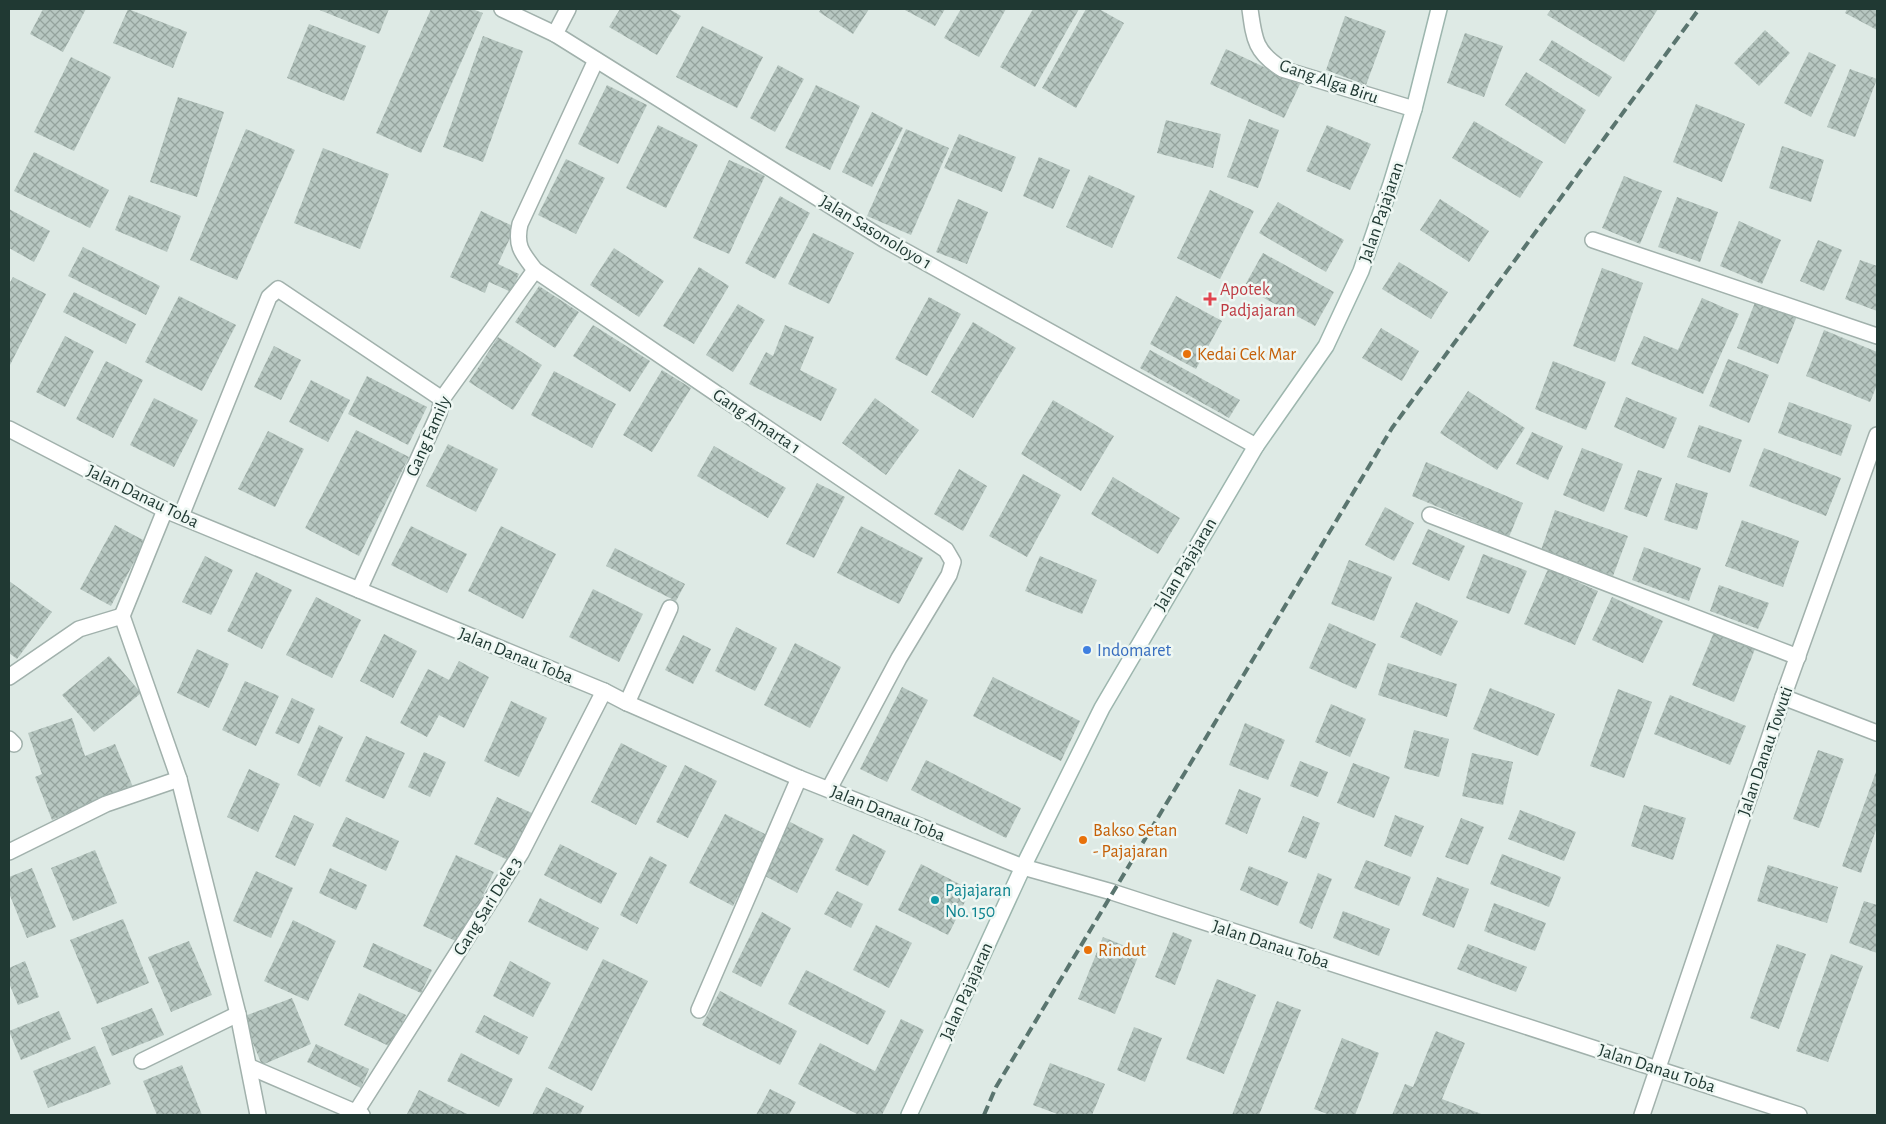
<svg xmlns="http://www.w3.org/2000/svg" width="1886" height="1124" font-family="'Alegreya Sans',sans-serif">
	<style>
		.building { fill: url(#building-cross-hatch) }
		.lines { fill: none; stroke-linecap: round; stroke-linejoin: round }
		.minor-casing { stroke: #a1b1ac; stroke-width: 18 }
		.secondary-casing { stroke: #9db6ae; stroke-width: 18 }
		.minor { stroke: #fff; stroke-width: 15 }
		.secondary { stroke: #fff; stroke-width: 15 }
		.rail { stroke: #5a756f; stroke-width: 4; stroke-dasharray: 10 5; stroke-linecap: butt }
		.health-dot { fill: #e0444e; stroke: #eef7f3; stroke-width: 2 }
		.food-dot { fill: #e8710a; stroke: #eef7f3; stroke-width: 2 }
		.shop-dot { fill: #3f7fe0; stroke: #eef7f3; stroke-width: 2 }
		.culture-dot { fill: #0f9aa8; stroke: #eef7f3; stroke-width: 2 }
		.labels { text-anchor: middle; stroke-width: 5; stroke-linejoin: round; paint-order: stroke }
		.street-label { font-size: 18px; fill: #203933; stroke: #eef7f3 }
		.health-label { font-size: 18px; fill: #be3a42; stroke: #eef7f3; text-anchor: start }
		.food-label { font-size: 18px; fill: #c56008; stroke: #eef7f3; text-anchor: start }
		.shop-label { font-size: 18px; fill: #366cbe; stroke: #eef7f3; text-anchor: start }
		.culture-label { font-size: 18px; fill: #0d838f; stroke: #eef7f3; text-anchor: start }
	</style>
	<defs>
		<pattern id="building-cross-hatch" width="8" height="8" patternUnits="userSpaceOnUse" patternTransform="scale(1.25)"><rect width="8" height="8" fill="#b7c7c1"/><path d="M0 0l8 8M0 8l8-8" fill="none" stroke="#94a39d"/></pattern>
	</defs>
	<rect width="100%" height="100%" fill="#deeae5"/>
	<g class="building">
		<path d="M43,9h43l-23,43 -33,-18z"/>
		<path d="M128,9l59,23 -14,36 -60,-25z"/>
		<path d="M317,9h72l-10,25z"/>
		<path d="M431,9h41l11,4 -62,140 -45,-20z"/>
		<path d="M620,9h49l12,7 -24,39 -48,-28z"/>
		<path d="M821,9h48l-16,25 -34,-22z"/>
		<path d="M903,9h42l-10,17z"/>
		<path d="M961,9h45l-27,48 -35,-19z"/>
		<path d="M1033,9h46l-44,78 -35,-20z"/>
		<path d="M1086,9h13l25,14 -48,85 -34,-20z"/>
		<path d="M1551,9h107l-34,53 -77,-47z"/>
		<path d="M1847,9h30v21l-32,-17z"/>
		<path d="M1345,16l41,15 -20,54 -40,-15z"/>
		<path d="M309,24l57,22 -22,55 -57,-23z"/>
		<path d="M702,26l61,31 -26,51 -61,-31z"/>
		<path d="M1765,30l25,23 -31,33 -25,-23z"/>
		<path d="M1465,33l38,13 -19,51 -37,-14z"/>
		<path d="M483,36l40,15 -40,111 -40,-15z"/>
		<path d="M1552,40l60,37 -13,20 -60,-37z"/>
		<path d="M1226,49l74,35 -16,34 -74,-34z"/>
		<path d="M1809,52l27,13 -25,52 -27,-14z"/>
		<path d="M71,57l40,20 -37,74 -40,-19z"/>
		<path d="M778,65l26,14 -29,53 -25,-14z"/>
		<path d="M1850,69l27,10 -22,58 -28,-10z"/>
		<path d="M1526,72l60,38 -21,34 -60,-39z"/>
		<path d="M607,85l40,20 -29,59 -40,-20z"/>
		<path d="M816,85l44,21 -30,64 -45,-22z"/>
		<path d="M178,97l46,15 -27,85 -47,-15z"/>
		<path d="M1696,104l49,20 -23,58 -49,-20z"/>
		<path d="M872,112l31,16 -31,59 -30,-15z"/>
		<path d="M1249,119l30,11 -21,58 -31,-11z"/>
		<path d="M1166,120l55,14 -8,34 -56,-15z"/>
		<path d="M1474,121l69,41 -23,36 -68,-40z"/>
		<path d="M658,125l40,20 -32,63 -40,-20z"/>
		<path d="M1327,125l44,19 -21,46 -44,-19z"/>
		<path d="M246,129l49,21 -58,130 -47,-20z"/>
		<path d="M906,129l43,19 -38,87 -44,-19z"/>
		<path d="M959,134l57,23 -14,35 -58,-24z"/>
		<path d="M1782,146l42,14 -13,42 -42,-14z"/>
		<path d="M323,148l66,26 -29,75 -66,-26z"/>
		<path d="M34,152l75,38 -19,38 -76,-37z"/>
		<path d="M1039,157l31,13 -17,39 -30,-13z"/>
		<path d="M566,159l39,19 -29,56 -38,-19z"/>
		<path d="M729,160l36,16 -36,78 -36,-16z"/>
		<path d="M1089,175l46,21 -23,52 -46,-21z"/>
		<path d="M1624,176l38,15 -22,53 -38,-16z"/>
		<path d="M1210,190l44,21 -34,68 -43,-21z"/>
		<path d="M129,195l52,21 -14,36 -52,-22z"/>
		<path d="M780,196l30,17 -35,66 -30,-16z"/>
		<path d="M1677,197l41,15 -18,50 -42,-15z"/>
		<path d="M958,199l30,13 -21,52 -31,-12z"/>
		<path d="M1440,199l49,32 -20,31 -49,-32z"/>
		<path d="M1278,202l66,38 -18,32 -67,-39z"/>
		<path d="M9,209l41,22 -16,31 -25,-14z"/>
		<path d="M481,211l34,16 -17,37 21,10 -8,18 -22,-10 -4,11 -35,-16z"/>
		<path d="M1739,221l42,19 -19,44 -42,-18z"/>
		<path d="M813,233l41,20 -25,51 -41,-20z"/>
		<path d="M1818,240l24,10 -18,41 -24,-10z"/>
		<path d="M83,247l77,39 -14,29 -78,-39z"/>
		<path d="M614,248l50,33 -25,36 -49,-32z"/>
		<path d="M1263,253l71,39 -19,34 -71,-39z"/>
		<path d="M1860,260l17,6v45l-32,-12z"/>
		<path d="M1399,262l49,30 -17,27 -49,-30z"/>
		<path d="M699,267l30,19 -35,58 -31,-18z"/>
		<path d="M1602,268l41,15 -28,79 -42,-16z"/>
		<path d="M13,277l33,17 -37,73v-83z"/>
		<path d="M539,286l40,26 -24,36 -40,-26z"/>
		<path d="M74,292l62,32 -10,20 -63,-32z"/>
		<path d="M179,296l57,29 -34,66 -57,-29z"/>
		<path d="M1176,296l46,25 -26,48 -46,-25z"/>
		<path d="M929,297l32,17 -34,62 -32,-17z"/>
		<path d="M1702,298l37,16 -36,80 -72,-30 13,-28 34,14z"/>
		<path d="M1756,300l41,16 -19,48 -41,-16z"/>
		<path d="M738,304l27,16 -32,52 -27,-17z"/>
		<path d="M973,322l43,26 -43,70 -42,-26z"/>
		<path d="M593,325l57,36 -20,31 -57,-36z"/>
		<path d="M785,325l29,12 -14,33 37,19 -16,32 -72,-37 17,-32 7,4z"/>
		<path d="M1381,328l38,23 -17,30 -40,-23z"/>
		<path d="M1824,330l53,22v33l-7,17 -64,-26z"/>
		<path d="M65,336l29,15 -29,56 -29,-15z"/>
		<path d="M498,337l44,28 -29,45 -44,-28z"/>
		<path d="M274,346l27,14 -20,40 -27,-13z"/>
		<path d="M1150,350l90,50 -11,18 -89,-50z"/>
		<path d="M1728,359l41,16 -20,48 -40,-17z"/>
		<path d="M106,361l37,19 -30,58 -37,-19z"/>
		<path d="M1553,361l53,21 -20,48 -51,-21z"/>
		<path d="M662,370l29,18 -39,64 -29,-17z"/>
		<path d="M554,371l62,33 -24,44 -61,-33z"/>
		<path d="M367,376l60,31 -19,38 -60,-31z"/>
		<path d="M311,380l39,20 -22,42 -39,-20z"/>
		<path d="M1468,391l57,37 -28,42 -57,-37z"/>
		<path d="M1626,397l51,21 -13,31 -50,-22z"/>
		<path d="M154,398l44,22 -24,47 -44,-22z"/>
		<path d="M875,398l44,32 -33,45 -44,-32z"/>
		<path d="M1053,400l61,36 -33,55 -60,-37z"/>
		<path d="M1789,402l63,23 -11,31 -63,-23z"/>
		<path d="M1699,425l43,15 -12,33 -43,-16z"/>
		<path d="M356,430l53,27 -50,99 -54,-28z"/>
		<path d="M268,431l36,18 -29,58 -37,-18z"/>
		<path d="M1532,432l31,14 -15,34 -32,-16z"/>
		<path d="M448,444l50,25 -22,43 -50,-26z"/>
		<path d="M714,446l72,42 -18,30 -71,-42z"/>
		<path d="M1582,448l41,16 -19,48 -41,-17z"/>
		<path d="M1764,448l77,30 -15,38 -77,-30z"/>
		<path d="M1426,462l97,41 -14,34 -97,-41z"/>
		<path d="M959,469l28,17 -24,45 -29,-17z"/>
		<path d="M1638,470l24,8 -15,39 -23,-8z"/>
		<path d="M1023,474l38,21 -34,62 -38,-21z"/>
		<path d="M1113,477l67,41 -22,36 -67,-40z"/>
		<path d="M817,483l28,14 -31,61 -28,-14z"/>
		<path d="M1676,483l32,10 -11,37 -33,-10z"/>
		<path d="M1385,507l29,16 -20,38 -29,-16z"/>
		<path d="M1555,510l73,26 -15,40 -72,-26z"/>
		<path d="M1742,520l57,21 -16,46 -58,-21z"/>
		<path d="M115,525l30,16 -34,65 -31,-17z"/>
		<path d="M411,526l56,28 -20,39 -56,-28z"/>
		<path d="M501,526l55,28 -33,65 -55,-28z"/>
		<path d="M861,526l62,32 -24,46 -62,-31z"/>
		<path d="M1428,529l37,17 -16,35 -37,-17z"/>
		<path d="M1644,547l57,21 -12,33 -57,-21z"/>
		<path d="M615,548l70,36 -9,17 -70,-35z"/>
		<path d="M1483,554l44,17 -18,43 -43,-16z"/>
		<path d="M205,556l28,14 -22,45 -29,-13z"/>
		<path d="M1040,556l57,24 -15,34 -57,-23z"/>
		<path d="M1349,560l43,17 -18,44 -43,-17z"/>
		<path d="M1548,569l50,22 -23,54 -51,-21z"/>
		<path d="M256,572l36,18 -30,59 -35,-18z"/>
		<path d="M9,581l43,31 -35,47 -8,-6z"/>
		<path d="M1719,585l50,18 -11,26 -48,-18z"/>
		<path d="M593,589l50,25 -24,48 -50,-25z"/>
		<path d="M316,597l45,23 -29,58 -46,-23z"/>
		<path d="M1612,597l51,24 -20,42 -51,-23z"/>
		<path d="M1416,602l42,19 -17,35 -41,-19z"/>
		<path d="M1329,623l47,21 -20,45 -47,-21z"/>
		<path d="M736,627l41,21 -22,43 -40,-20z"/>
		<path d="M1714,632l41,17 -21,53 -42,-17z"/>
		<path d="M384,634l33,17 -24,47 -33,-17z"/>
		<path d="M683,635l28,14 -18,35 -28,-14z"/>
		<path d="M795,643l46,24 -31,61 -46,-23z"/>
		<path d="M197,649l32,15 -20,44 -32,-15z"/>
		<path d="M109,656l32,37 -47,39 -32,-37z"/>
		<path d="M459,661l30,16 -25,51 -25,-13 -12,22 -27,-14 28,-54 21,11z"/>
		<path d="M1388,663l69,21 -10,33 -69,-22z"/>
		<path d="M993,677l87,44 -19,40 -88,-45z"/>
		<path d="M245,681l34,15 -23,50 -34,-16z"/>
		<path d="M902,687l26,13 -41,82 -27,-13z"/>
		<path d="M1490,688l65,26 -17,42 -65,-27z"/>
		<path d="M1618,689l34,13 -28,76 -34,-12z"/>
		<path d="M1670,695l76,31 -16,39 -76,-31z"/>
		<path d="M292,698l23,11 -16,35 -24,-11z"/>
		<path d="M511,701l36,17 -28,59 -35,-16z"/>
		<path d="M1331,704l35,15 -16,38 -35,-15z"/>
		<path d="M72,718l13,38 30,-12 18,43 -81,33 -17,-43 7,-3 -14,-41z"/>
		<path d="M1245,723l40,17 -17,40 -39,-15z"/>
		<path d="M319,725l24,12 -23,50 -23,-12z"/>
		<path d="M1414,730l35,9 -10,38 -35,-9z"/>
		<path d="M366,736l39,17 -21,46 -39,-18z"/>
		<path d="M621,743l46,23 -31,59 -45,-23z"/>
		<path d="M1818,750l26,9 -25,69 -26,-9z"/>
		<path d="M424,752l22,10 -16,35 -22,-10z"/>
		<path d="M1472,753l41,9 -10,43 -41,-9z"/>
		<path d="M926,760l95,48 -15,30 -95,-48z"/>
		<path d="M1300,761l28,11 -10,25 -28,-11z"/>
		<path d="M1353,763l37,14 -16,41 -37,-15z"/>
		<path d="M685,765l32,16 -29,57 -32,-16z"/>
		<path d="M249,769l31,15 -22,48 -31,-15z"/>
		<path d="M1877,769v58l-16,46 -19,-7z"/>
		<path d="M1239,789l22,9 -14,36 -22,-10z"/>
		<path d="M497,797l37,17 -22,48 -38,-18z"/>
		<path d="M1644,805l42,13 -13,42 -42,-14z"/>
		<path d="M1520,810l56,22 -12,29 -56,-22z"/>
		<path d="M725,814l44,22 -36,70 -44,-23z"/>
		<path d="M294,815l20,9 -19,42 -20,-9z"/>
		<path d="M1395,815l29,11 -13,31 -27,-11z"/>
		<path d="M1303,816l17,7 -14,36 -18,-7z"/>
		<path d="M346,817l53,24 -13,30 -54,-25z"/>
		<path d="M1461,818l23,9 -16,38 -23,-8z"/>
		<path d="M790,822l34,17 -27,54 -34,-18z"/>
		<path d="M853,834l33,17 -18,35 -33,-16z"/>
		<path d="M560,844l57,29 -16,31 -57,-29z"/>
		<path d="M95,850l22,53 -44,18 -22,-53z"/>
		<path d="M1502,854l59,23 -12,30 -59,-23z"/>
		<path d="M456,855l38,17 -34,71 -37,-17z"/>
		<path d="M650,856l17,9 -30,59 -17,-9z"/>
		<path d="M1366,860l45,17 -12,29 -45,-18z"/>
		<path d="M921,864l50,26 -23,45 -50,-25z"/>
		<path d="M1768,865l70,22 -11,36 -70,-22z"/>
		<path d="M1249,866l39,16 -10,24 -38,-16z"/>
		<path d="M32,868l24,59 -29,11 -18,-45v-16z"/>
		<path d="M330,868l37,17 -11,25 -37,-17z"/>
		<path d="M256,871l37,17 -22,50 -38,-17z"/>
		<path d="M1318,873l14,6 -20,50 -13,-6z"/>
		<path d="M1437,877l32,12 -15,39 -32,-13z"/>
		<path d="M837,891l26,13 -12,24 -27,-14z"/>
		<path d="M540,898l59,30 -12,23 -59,-29z"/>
		<path d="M1864,901l13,4v48l-28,-10z"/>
		<path d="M1494,903l52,20 -11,28 -51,-20z"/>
		<path d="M1343,911l47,18 -11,27 -46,-18z"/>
		<path d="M762,912l29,16 -30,59 -29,-15z"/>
		<path d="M123,919l26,64 -52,21 -27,-64z"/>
		<path d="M293,920l43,21 -28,60 -44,-20z"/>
		<path d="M876,925l36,18 -23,45 -36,-18z"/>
		<path d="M1173,932l19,8 -17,45 -20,-8z"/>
		<path d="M1103,937l37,15 -25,62 -37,-15z"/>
		<path d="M189,941l23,54 -41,17 -23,-55z"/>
		<path d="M373,943l59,27 -11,23 -58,-26z"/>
		<path d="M1468,944l59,23 -11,25 -59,-23z"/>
		<path d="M1777,944l29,10 -27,75 -29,-11z"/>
		<path d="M1831,954l32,12 -35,96 -32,-11z"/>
		<path d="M603,959l45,22 -56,110 -44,-23z"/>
		<path d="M25,961l14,36 -21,8 -9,-22v-15z"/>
		<path d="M510,961l41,22 -18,34 -40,-21z"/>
		<path d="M806,970l80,41 -18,34 -80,-41z"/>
		<path d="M1217,979l39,16 -32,79 -38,-15z"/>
		<path d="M720,991l77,40 -17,34 -78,-40z"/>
		<path d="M359,993l47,22 -15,32 -47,-22z"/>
		<path d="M292,998l19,46 -49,21 -20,-48z"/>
		<path d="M1277,1001l24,9 -42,105h-27z"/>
		<path d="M152,1008l12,27 -52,21 -11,-28z"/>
		<path d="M59,1011l12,28 -50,21 -12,-29z"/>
		<path d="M484,1015l44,22 -9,18 -44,-23z"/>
		<path d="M901,1019l23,11 -42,85h-23l-61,-31 22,-41 55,28z"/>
		<path d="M1134,1027l28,11 -17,44 -28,-12z"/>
		<path d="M1436,1031l29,12 -23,56 42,16h-92l13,-31 8,3z"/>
		<path d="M1342,1038l37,15 -24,62h-25l-16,-6z"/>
		<path d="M316,1044l53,25 -8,19 -54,-26z"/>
		<path d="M95,1046l16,38 -63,24 -15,-37z"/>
		<path d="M461,1053l52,26 -14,28 -52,-26z"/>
		<path d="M1050,1063l55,21 -13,31h-32l-27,-10z"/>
		<path d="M182,1065l20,50h-45l-14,-34z"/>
		<path d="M546,1087l38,19 -4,9h-48z"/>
		<path d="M770,1089l26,13 -7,13h-33z"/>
		<path d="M419,1090l50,25h-59l-3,-1z"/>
	</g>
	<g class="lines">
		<g class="minor-casing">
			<g id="minor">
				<path d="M502,9l53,25 330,206 371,206"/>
				<path d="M1250,9c4,30 5,43 32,60l132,40"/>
				<path d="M555,34l13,-25"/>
				<path d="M596,60l-76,164c-5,22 2,29 15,46l411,280 7,12 -4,13 -50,83 -70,131"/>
				<path d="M1593,240l284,96"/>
				<path d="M9,429l156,81 439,181 23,12 172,75 224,89 89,25 687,223"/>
				<path d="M165,510l-43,106 57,163 59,235 20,101"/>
				<path d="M1430,515l368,142"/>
				<path d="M181,516l88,-219 9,-8 164,110"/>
				<path d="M359,590l80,-177 3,-14 93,-129"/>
				<path d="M9,677l70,-48 43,-13"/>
				<path d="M1783,697l94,36"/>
				<path d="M627,703l43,-95"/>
				<path d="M9,739l5,5"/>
				<path d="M9,852l97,-48 73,-25"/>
				<path d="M699,1010l100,-232"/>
				<path d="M142,1061l96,-47"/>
				<path d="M250,1067l112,48"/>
				<path d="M356,1112l165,-259 83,-162"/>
				<path d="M1642,1115l141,-418 94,-262"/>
			</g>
		</g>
		<g class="secondary-casing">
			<path id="secondary" d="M909,1115l114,-248 79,-159 154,-262 70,-100 35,-75 30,-87 23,-75 25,-100"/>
		</g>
		<use href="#minor" class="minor"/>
		<use href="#secondary" class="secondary"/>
		<path class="rail" d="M984,1115l12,-28 396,-659 307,-419"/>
	</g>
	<path class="health-dot" d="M1207.5 291.5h5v5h5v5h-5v5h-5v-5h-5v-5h5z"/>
	<g class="food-dot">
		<circle cx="1187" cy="354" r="5"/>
		<circle cx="1083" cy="840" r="5"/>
		<circle cx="1088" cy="950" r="5"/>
	</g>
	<circle class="shop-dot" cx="1087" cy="650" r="5"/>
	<circle class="culture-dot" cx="935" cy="900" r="5"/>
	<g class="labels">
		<g class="street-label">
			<text transform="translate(1329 81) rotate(19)" y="6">Gang Alga Biru</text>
			<text transform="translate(1381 212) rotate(-71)" y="6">Jalan Pajajaran</text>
			<text transform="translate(876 232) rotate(31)" y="6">Jalan Sasonoloyo 1</text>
			<text transform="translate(757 421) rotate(34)" y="6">Gang Amarta 1</text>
			<text transform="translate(428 436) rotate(-66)" y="6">Gang Family</text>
			<text transform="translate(143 496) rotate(26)" y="6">Jalan Danau Toba</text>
			<text transform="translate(1185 564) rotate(-59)" y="6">Jalan Pajajaran</text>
			<text transform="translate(516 655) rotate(22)" y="6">Jalan Danau Toba</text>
			<text transform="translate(1765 751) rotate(-71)" y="6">Jalan Danau Towuti</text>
			<text transform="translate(888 813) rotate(22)" y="6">Jalan Danau Toba</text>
			<text transform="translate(487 906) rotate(-58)" y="6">Gang Sari Dele 3</text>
			<text transform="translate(1271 944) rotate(18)" y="6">Jalan Danau Toba</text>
			<text transform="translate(966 991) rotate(-66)" y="6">Jalan Pajajaran</text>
			<text transform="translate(1657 1068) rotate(18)" y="6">Jalan Danau Toba</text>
		</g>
		<g class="health-label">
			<text x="1220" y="295">Apotek<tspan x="1220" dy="21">Padjajaran</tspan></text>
		</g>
		<g class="food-label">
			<text x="1197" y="360">Kedai Cek Mar</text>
			<text x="1093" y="836">Bakso Setan<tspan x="1093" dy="21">- Pajajaran</tspan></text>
			<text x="1098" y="956">Rindut</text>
		</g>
		<g class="shop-label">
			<text x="1097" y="656">Indomaret</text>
		</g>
		<g class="culture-label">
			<text x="945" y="896">Pajajaran<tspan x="945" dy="21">No. 150</tspan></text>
		</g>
	</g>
	<rect width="1886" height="1124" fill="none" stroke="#203933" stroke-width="20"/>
</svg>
